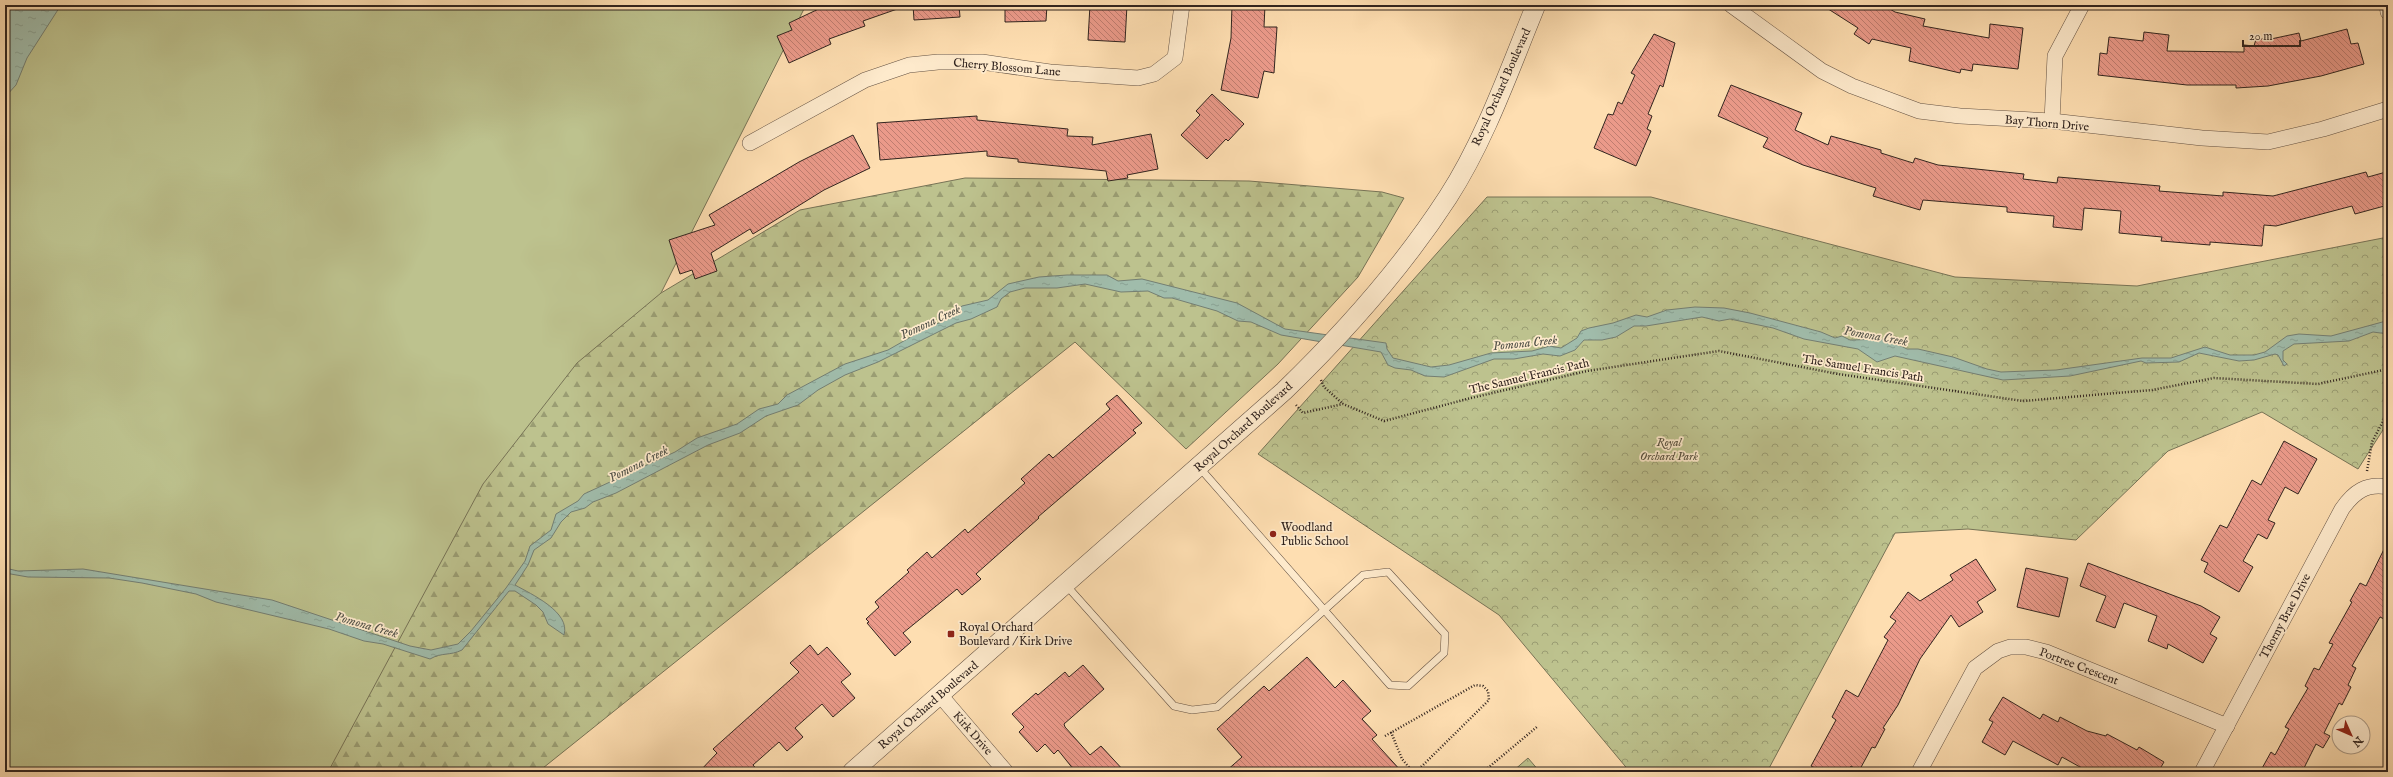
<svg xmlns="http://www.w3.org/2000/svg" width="2393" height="777" font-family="'IM FELL English',serif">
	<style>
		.grass { fill: #bdc28e; stroke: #777356 }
		.forest { fill: url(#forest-firs); stroke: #777356 }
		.park { fill: url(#park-crowns); stroke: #777356 }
		.water { fill: url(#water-ripples); stroke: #747f73 }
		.building { fill: url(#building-back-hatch); stroke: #31241f }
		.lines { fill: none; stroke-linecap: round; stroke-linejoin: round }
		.service-casing { stroke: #645244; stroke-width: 8 }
		.minor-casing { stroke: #645244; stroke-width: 16 }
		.tertiary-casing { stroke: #645244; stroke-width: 20 }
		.path { stroke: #31241f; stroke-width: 2.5; stroke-dasharray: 1 2; stroke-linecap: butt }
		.service { stroke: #feeacc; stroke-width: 7 }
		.minor { stroke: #feeacc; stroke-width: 15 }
		.tertiary { stroke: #feeacc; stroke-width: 19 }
		.poi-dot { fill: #8f2418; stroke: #feeacc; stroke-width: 1.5 }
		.labels { text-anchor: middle; stroke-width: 3.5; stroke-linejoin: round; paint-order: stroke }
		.street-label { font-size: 12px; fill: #31241f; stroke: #feeacc }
		.park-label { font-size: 12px; font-style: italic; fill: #544c3b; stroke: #feeacc }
		.poi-label { font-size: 12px; fill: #31241f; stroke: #feeacc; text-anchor: start }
		.water-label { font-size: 13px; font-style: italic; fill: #525249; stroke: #feeacc }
	</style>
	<defs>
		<pattern id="forest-firs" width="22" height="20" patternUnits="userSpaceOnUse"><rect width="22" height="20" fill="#bdc28e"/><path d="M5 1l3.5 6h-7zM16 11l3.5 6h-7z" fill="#9a9d73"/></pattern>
		<pattern id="park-crowns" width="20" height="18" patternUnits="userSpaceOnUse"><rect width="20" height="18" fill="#bdc28e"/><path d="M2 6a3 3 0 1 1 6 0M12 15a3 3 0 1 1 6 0" fill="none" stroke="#9a9d73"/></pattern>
		<pattern id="water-ripples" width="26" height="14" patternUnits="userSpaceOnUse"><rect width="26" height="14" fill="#a0bcab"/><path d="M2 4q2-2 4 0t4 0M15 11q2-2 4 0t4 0" fill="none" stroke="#8aa193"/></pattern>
		<pattern id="building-back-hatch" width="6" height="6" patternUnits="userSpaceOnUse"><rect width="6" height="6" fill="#eb9a8a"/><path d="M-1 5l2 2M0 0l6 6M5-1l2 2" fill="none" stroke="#bf7d70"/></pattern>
	</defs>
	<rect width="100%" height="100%" fill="#fedeb1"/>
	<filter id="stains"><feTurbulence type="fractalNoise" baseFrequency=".005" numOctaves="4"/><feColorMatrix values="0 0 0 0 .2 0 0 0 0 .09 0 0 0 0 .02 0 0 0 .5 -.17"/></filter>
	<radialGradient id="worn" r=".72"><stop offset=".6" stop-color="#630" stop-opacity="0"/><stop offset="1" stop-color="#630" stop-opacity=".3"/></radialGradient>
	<path class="grass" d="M5,5h801l-145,288 -279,479h-377z"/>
	<path class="forest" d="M965,178l284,3 133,11 22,6 -46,79 -80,87 -92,85 -111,-107 -537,430h-210l155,-288 94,-121 84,-70 139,-83z"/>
	<g class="park">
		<path d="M1487,197h164l304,80 182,9 251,-49v185l-30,47 -96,-57 -94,39 -92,89 -108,-11 -73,4 -128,239h-137l-131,-157 -241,-161z"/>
		<path d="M1528,758l12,14h-28z"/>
	</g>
	<g class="water">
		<path d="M5,5h56l-34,53 -11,27 -11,12z"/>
		<path d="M1067,275h40l11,6 24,-2 95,24 48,26 101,14 1,6 6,9 38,9 18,-2 42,-12 41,-2 18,-5 11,2 16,-10 4,-7 8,-3 24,-5 23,-8 11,2 20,-7 28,-3 29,1 26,5 71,19 14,6 7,-2 8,4 37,-1 20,10h11l35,8 34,12 14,3 55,-2 86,-12h29l34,-11 25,8h24l11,-3 22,-16 12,-2 32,2 55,-15h2v13l-15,-2 -24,9 -55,3 -11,7v9l4,4 -3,2 -6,-11 -3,-1 -21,6 -15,1 -40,-8 -20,9 -33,1 -5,-2 -71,15 -67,4 -108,-24 -18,6 -19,-13 -54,-10 -31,-11 -43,-9 -11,2 -17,-4 -56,9h-12l-18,11 -14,3h-18l-9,10 -15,6 -17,-2 -29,5h-20l-50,18 -19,-1 -14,-6 -16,-2 -7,-3 -7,-13 -100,-17 -30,-13 -13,-1 -21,-10 -45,-13h-8l-16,-7 -27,1 -36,-8 -28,4h-32l-15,4 -9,7 -4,8 -26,12 -15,4 -78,39 -33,13 -27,15 -20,15 -32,11 -26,17 -32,12 -92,48 -23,9 -8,6 -14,4 -10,10 -10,16 -17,12 -6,15 -13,20c16,9 56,27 49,50l-16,-11 -5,-12 -7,-7 -21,-14h-6l-47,59c-12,6 -20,2 -32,9l-47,-15 -19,-3 -35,-12 -113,-27 -20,-8 -54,-11 -33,-5 -81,-1 -23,-4v-5l13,3 65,-2 189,31 138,46 21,4 27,-6 13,-13 35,-43 19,-27 5,-15 21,-16 5,-16 22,-13 6,-7 91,-42 22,-14 40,-14 22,-15 19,-5 9,-9 58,-31 43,-14 42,-24 12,-4 20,-16 26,-6 20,-16 31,-7z"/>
	</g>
	<g class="building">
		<path d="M827,5h76v2l-40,14 2,5 -36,13 2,5 -42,19 -12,-27 15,-6 -3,-7z"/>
		<path d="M913,5h46l1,12 -46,3z"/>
		<path d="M1005,5h42l-1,16 -41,1z"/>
		<path d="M1090,5h37l-2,37 -37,-2z"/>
		<path d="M1232,5h33l-1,22h13l-3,46 -10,-2 -6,27 -37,-8 10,-52z"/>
		<path d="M1822,5h61l12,7 30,7 -2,7 66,12 1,-14 33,4 -5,41 -45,-5 -1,7 -11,-2 -1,4 -51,-12 2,-13 -39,-9 -3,5 -15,-10 4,-6z"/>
		<path d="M2347,29l4,15 7,-1 6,21 -43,12 -53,10 -32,2v-3h-49l-89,-10 2,-22 7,1 2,-17 34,4 1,-9 25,3 -2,16 77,1v-7l10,1 2,-7h15l28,-6 2,8z"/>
		<path d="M1654,34l21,9 -12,44 -3,-2 -12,29 4,2 -5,13 4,2 -15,35 -42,-18 14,-34 5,1 5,-13 4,2 13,-29 -4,-2z"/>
		<path d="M1731,85l71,28 -7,17 33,15 3,-9 50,14v3l32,10 2,-5 23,7 86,9 -1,5 34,4 1,-6 46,4 56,5 -1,5 64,5v-4l50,4 93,-24 2,5 18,-5 2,8v25l-33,9 -3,-8 -76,20 -12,-1 -2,21 -52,-4v3l-49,-4 1,-4 -43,-4 2,-22 -37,-3 -2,22 -29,-3 1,-11 -47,-4v-5l-84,-7 -3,10 -47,-14 3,-8 -73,-23 -40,-18 5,-9 -50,-22z"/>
		<path d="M1212,94l32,30 -16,17 -2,-2 -19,20 -26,-24 19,-20 -4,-4z"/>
		<path d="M977,116v4l91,9 -1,7 26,1 -1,8 59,-11 7,35 -31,6 1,3 -20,3 -2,-10 -88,-9v-3l-31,-3v-5l-107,9 -3,-37z"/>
		<path d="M853,135l17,33 -46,22 -71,44 -3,-5 -39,24 6,18 -22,8 -3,-9 -12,4 -11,-34 46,-15 -6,-10 90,-53z"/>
		<path d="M1117,395l25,28 -9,7 3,3 -98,84 1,1 -63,56 5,5 -19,16 -5,-6 -54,44 8,9 -16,14 -28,-33 2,-1 -3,-3 13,-12 -4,-5 34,-30 -2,-2 20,-18 5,6 33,-29 3,4 57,-50 -4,-4 28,-25 4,4 57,-49 -4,-5z"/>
		<path d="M2284,441l33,18 -19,35 -13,-7 -17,33 7,3 -8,16 -9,-5 -15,27 10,6 -14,25 -35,-20 4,-9 -7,-3 19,-35 7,3 25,-48 9,5z"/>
		<path d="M2388,541v80l-8,-4 -28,49 4,2 -8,17 3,2 -9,18 -3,-2 -15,30 6,3 -7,12 -7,-4 -14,28h-42l11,-20 4,3 14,-26 -4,-2 23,-39 -3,-2 9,-18 5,2 14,-26 -4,-1 23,-41 -2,-1 10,-18 6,3z"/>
		<path d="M1976,559l20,31 -19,12 6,10 -24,15 -8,-12 -31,44 -22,46 -15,23 2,1 -10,19 -3,-1 -13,24 -8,-5 -3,6h-25l-12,-6 25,-46 -4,-3 14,-27 12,7 30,-57 -4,-3 12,-16 -6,-4 18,-25 12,9 33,-21 -3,-5z"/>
		<path d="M2088,563l113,43 19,11 -10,17 7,4 -14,25 -35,-19 -1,5 -19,-8 9,-25 -33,-13 -9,25 -19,-7 10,-25 -26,-10z"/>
		<path d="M2026,568l42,10 -9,39 -42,-10z"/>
		<path d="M810,645l8,10 9,-8 24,27 -10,8 14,16 -22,19 -11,-13 -27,24 8,9 -16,14 -8,-9 -26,23 6,7h-60l18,-19 -4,-4 86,-77 -9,-9z"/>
		<path d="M1307,657l28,31 8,-8 28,31 -9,8 15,16 -5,4 30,33h-177l17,-15 -25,-28 47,-43 5,5z"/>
		<path d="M1083,665l21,24 -40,35 1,3 25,28 11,-9 24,26h-53l2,-2 -16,-20 -4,4 -9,-10 -8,8 -18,-20 5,-5 -12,-13 24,-21 2,2 27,-23 4,5z"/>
		<path d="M2003,697l37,22 3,-5 15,8 2,-5 27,14 19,5 1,-2 30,16 2,-3 25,15 -6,10h-69l-27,-15 -4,8 -45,-24 -8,14 -23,-13 11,-20 -4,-2z"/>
	</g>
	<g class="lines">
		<g class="service-casing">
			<path id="service" d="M1066,585l108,121 18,4 25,-3 146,-132 25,-3 57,62 -1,19 -36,33 -18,-1 -191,-218"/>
		</g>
		<g class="minor-casing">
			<g id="minor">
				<path d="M1731,5l91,66 30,15 67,25 41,5 92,5 150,17 66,4 55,-13 65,-20"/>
				<path d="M2387,5l1,7"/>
				<path d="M2052,121l3,-65 27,-51"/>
				<path d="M750,143l115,-63 44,-15 29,-3h44l68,10 88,6 16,-4 21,-16 7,-53"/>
				<path d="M940,695l66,77"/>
				<path d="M1919,772l56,-104 23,-17 12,-4h16l20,5 181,74"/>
				<path d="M2202,772l140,-263c12,-17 24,-26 46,-22"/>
			</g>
		</g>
		<g class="tertiary-casing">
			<path id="tertiary" d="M852,772l432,-381c60,-58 118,-123 164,-194 37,-57 62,-129 88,-192"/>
		</g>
		<g class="path">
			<path d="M1321,380l3,7 19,17"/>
			<path d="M1296,405l7,8 40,-9 41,17 87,-23 116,-27 132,-20 119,23 185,27 129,-11 62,-12 104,6 70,-15"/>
			<path d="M2367,471l5,-29 16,-30"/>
			<path d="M1391,732l11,27 11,13"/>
			<path d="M1385,736l90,-51 8,1 5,5 1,9 -73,72"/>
			<path d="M1483,772l55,-46"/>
		</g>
		<use href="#service" class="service"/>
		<use href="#minor" class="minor"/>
		<use href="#tertiary" class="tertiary"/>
	</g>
	<g class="poi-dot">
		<circle cx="1273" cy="534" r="4"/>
		<rect x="947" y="630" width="8" height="8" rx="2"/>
	</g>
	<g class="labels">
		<g class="street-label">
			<text transform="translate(1007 67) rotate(5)" y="4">Cherry Blossom Lane</text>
			<text transform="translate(1501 87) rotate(-66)" y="4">Royal Orchard Boulevard</text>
			<text transform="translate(2047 123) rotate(5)" y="4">Bay Thorn Drive</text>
			<text transform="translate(1863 368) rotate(9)" y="4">The Samuel Francis Path</text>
			<text transform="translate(1529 376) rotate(-13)" y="4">The Samuel Francis Path</text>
			<text transform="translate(1243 427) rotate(-42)" y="4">Royal Orchard Boulevard</text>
			<text transform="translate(2285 616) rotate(-62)" y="4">Thorny Brae Drive</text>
			<text transform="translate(2079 666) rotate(21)" y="4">Portree Crescent</text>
			<text transform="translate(928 705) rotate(-41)" y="4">Royal Orchard Boulevard</text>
			<text transform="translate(973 733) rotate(49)" y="4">Kirk Drive</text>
		</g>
		<g class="park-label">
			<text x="1669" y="446">Royal<tspan x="1669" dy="14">Orchard Park</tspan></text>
		</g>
		<g class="poi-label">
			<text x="1281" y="531">Woodland<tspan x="1281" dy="14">Public School</tspan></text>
			<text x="959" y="631">Royal Orchard<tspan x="959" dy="14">Boulevard / Kirk Drive</tspan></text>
		</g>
		<g class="water-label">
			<text transform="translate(930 321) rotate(-25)" y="5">Pomona Creek</text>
			<text transform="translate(1876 335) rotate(10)" y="5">Pomona Creek</text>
			<text transform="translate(1525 342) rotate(-6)" y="5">Pomona Creek</text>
			<text transform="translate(638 463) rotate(-27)" y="5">Pomona Creek</text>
			<text transform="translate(367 624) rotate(16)" y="5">Pomona Creek</text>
		</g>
	</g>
	<rect width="2393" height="777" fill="none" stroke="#fedeb1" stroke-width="20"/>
	<rect x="6" y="6" width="2381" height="765" fill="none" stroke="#31241f" stroke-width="2"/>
	<rect x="10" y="10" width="2373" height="757" fill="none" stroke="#31241f"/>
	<g transform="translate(2351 735) rotate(135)"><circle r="19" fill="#feeacc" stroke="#ac9b87"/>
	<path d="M0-3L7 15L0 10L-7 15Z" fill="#8f2418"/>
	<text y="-6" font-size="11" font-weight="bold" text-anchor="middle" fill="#31241f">N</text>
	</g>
	<path d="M2243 40v6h57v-6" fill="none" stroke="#31241f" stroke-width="2"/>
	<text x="2249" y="40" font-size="12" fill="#31241f" stroke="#feeacc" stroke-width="3" paint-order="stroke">20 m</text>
	<rect width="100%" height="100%" filter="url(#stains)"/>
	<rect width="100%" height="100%" fill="url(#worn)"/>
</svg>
